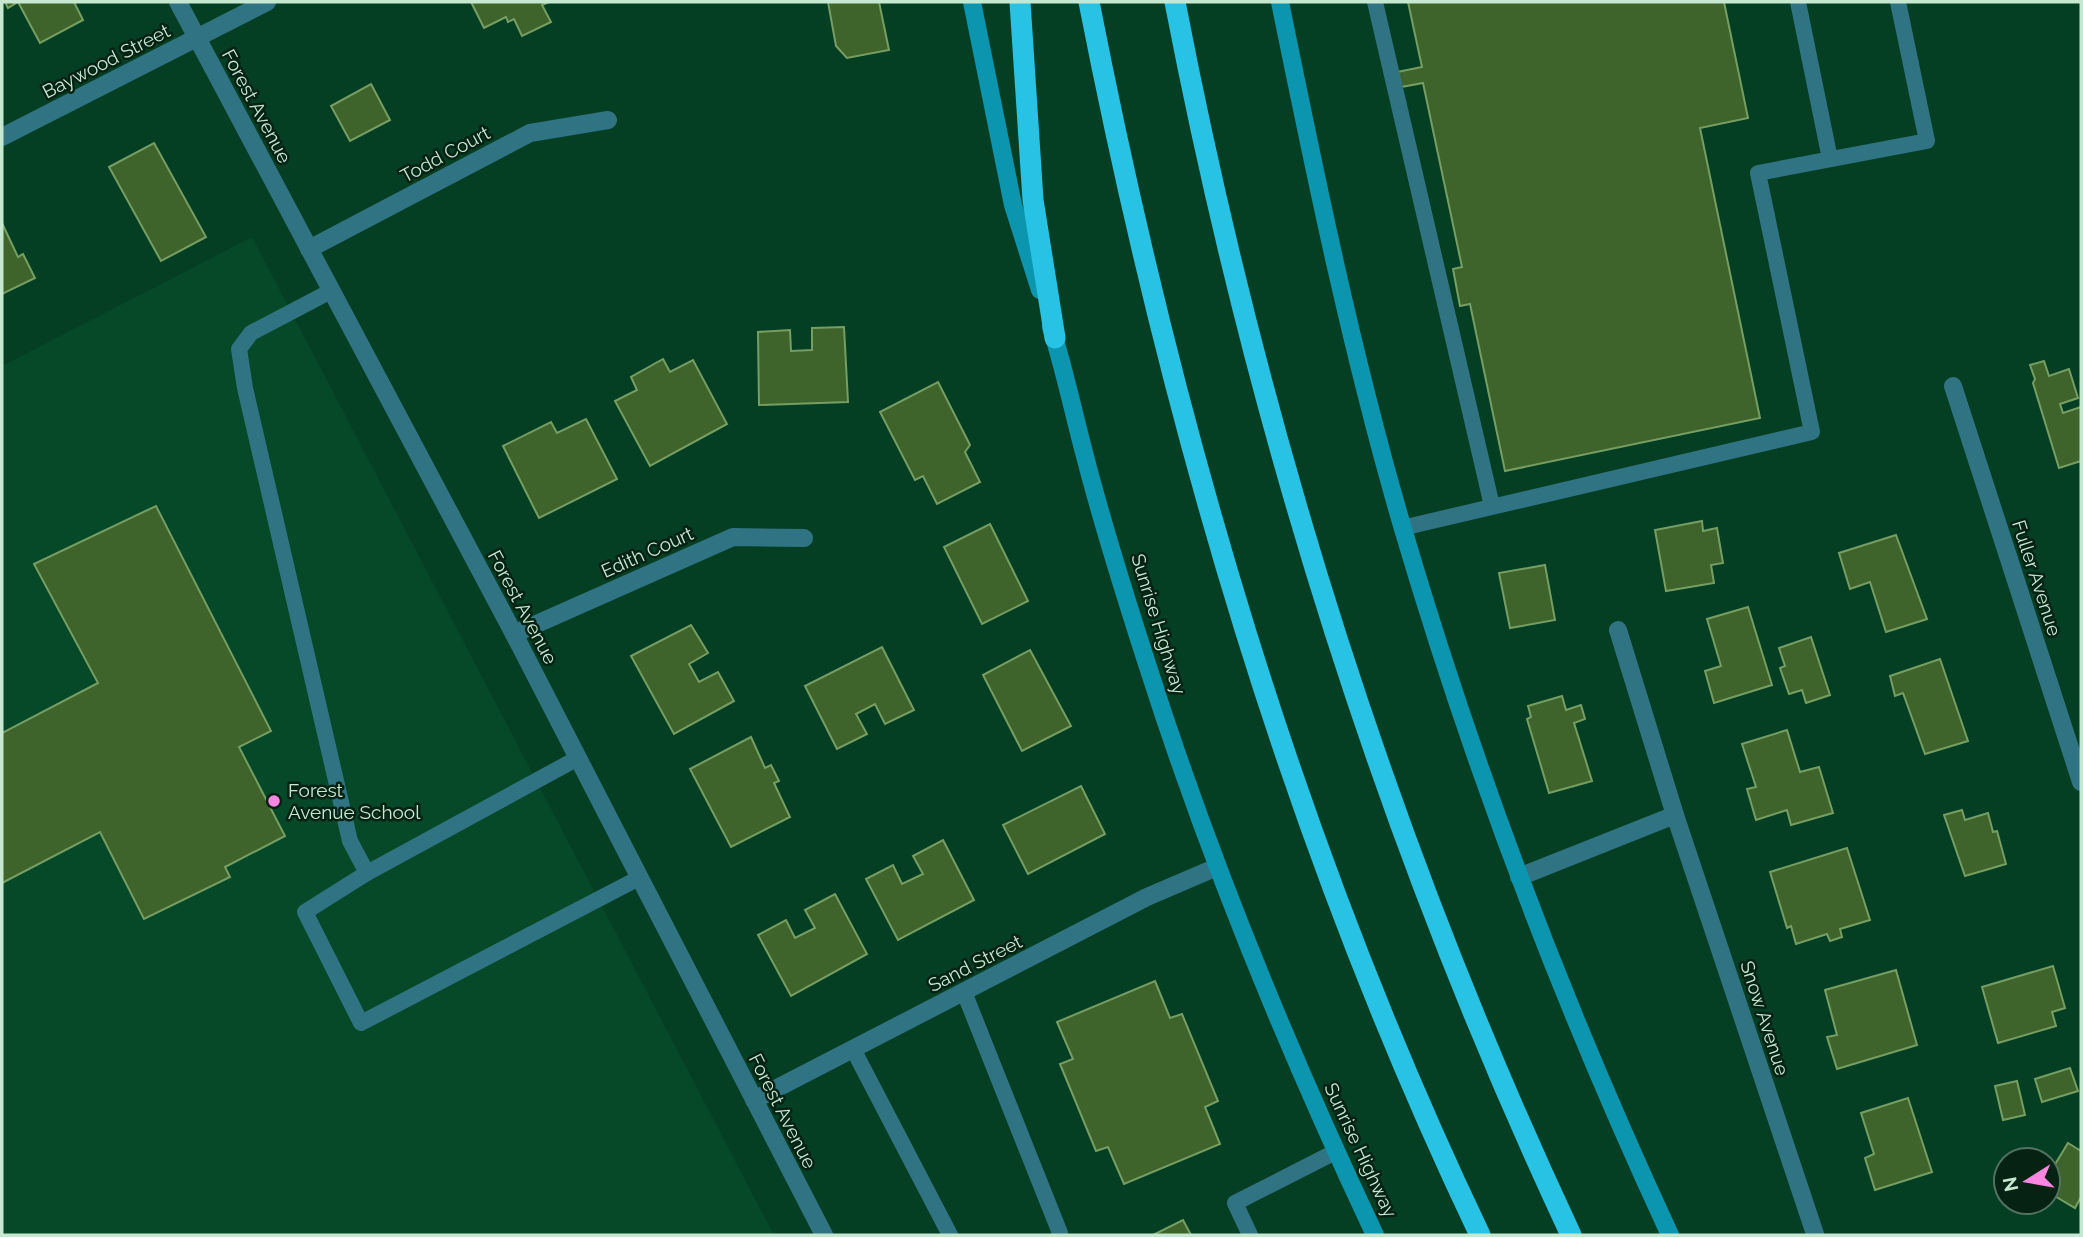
<svg xmlns="http://www.w3.org/2000/svg" width="2083" height="1237" font-family="Raleway,sans-serif">
	<style>
		.built { fill: #054929 }
		.building { fill: #3e632b; stroke: #769e63; stroke-width: 2 }
		.lines { fill: none; stroke-linecap: round; stroke-linejoin: round }
		.lane { stroke: #307383; stroke-width: 16 }
		.street { stroke: #307383; stroke-width: 18 }
		.secondary { stroke: #0b95af; stroke-width: 18 }
		.highway { stroke: #28c3e4; stroke-width: 21 }
		.poi-dot { fill: #fd86e2; stroke: #052212; stroke-width: 2.5 }
		.labels { text-anchor: middle; stroke-width: 5; stroke-linejoin: round; paint-order: stroke }
		.street-label { font-size: 19px; fill: #c6e8d1; stroke: #052212 }
		.poi-label { font-size: 19px; fill: #c6e8d1; stroke: #052212; text-anchor: start }
	</style>
	<rect width="100%" height="100%" fill="#043f23"/>
	<path class="built" d="M252,237l522,998h-772v-869z"/>
	<g class="building">
		<path d="M5,2h69l9,18 -43,23 -22,-41 -10,6z"/>
		<path d="M471,2h78l-7,3 9,17 -29,14 -8,-17 -6,3 -2,-5 -22,11z"/>
		<path d="M828,2h51l10,48 -42,8 -11,-12z"/>
		<path d="M1408,2h316l24,116 -48,10 60,290 -255,53 -35,-167 -10,2 -7,-37 9,-2 -39,-184 -22,4 -4,-15 25,-5z"/>
		<path d="M371,84l19,36 -40,21 -19,-35z"/>
		<path d="M154,143l52,94 -45,24 -52,-94z"/>
		<path d="M2,223l16,34 5,-3 12,24 -33,16z"/>
		<path d="M844,327l4,75 -89,3 -1,-73 32,-2 1,21 21,-1v-22z"/>
		<path d="M663,359l7,13 23,-12 34,64 -77,42 -35,-65 22,-11 -6,-13z"/>
		<path d="M2044,361l5,15 20,-7 9,29 -18,6 3,9 18,-6v54l-22,7 -26,-85 2,-4 -5,-14z"/>
		<path d="M938,382l32,63 -5,7 15,30 -43,22 -14,-28 -8,4 -35,-68z"/>
		<path d="M586,419l31,60 -78,39 -36,-72 48,-24 6,11z"/>
		<path d="M156,506l115,225 -32,16 46,89 -60,31 5,10 -86,42 -44,-87 -98,51v-150l96,-50 -64,-119z"/>
		<path d="M1702,521l1,10 14,-3 6,35 -12,2 3,18 -48,8 -11,-61z"/>
		<path d="M990,524l38,77 -46,23 -38,-77z"/>
		<path d="M1896,535l31,84 -41,13 -16,-50 -20,7 -11,-36z"/>
		<path d="M1545,565l10,55 -45,8 -11,-55z"/>
		<path d="M1748,607l24,78 -58,18 -9,-32 16,-5 -14,-47z"/>
		<path d="M691,625l17,28 -19,11 10,18 19,-10 16,29 -60,33 -43,-78z"/>
		<path d="M1811,637l19,58 -24,8 -4,-13 -13,4 -9,-26 5,-2 -6,-18z"/>
		<path d="M882,647l32,63 -29,14 -10,-20 -19,10 11,20 -30,15 -32,-63z"/>
		<path d="M1030,650l41,76 -49,25 -39,-76z"/>
		<path d="M1940,659l28,82 -43,13 -22,-61 -8,3 -5,-20z"/>
		<path d="M1562,696l4,14 15,-5 4,14 -11,4 18,58 -43,12 -22,-74 4,-2 -3,-11z"/>
		<path d="M1787,730l13,42 19,-5 14,46 -42,12 -4,-15 -31,10 -9,-31 9,-2 -14,-43z"/>
		<path d="M751,737l14,31 6,-3 8,16 -5,2 16,34 -59,30 -41,-78z"/>
		<path d="M1081,786l24,48 -77,40 -25,-49z"/>
		<path d="M1962,810l3,10 23,-7 5,19 4,-1 9,33 -41,12 -21,-61z"/>
		<path d="M943,840l31,60 -76,40 -32,-61 27,-14 9,19 21,-10 -10,-18z"/>
		<path d="M1847,848l23,72 -30,9 2,8 -12,4 -3,-7 -31,10 -5,-18 -4,2 -17,-56z"/>
		<path d="M835,894l32,60 -76,42 -33,-61 28,-15 9,18 20,-10 -10,-18z"/>
		<path d="M2053,966l12,42 -13,4 4,14 -58,17 -16,-56z"/>
		<path d="M1896,970l21,75 -80,24 -10,-32 10,-2 -12,-45z"/>
		<path d="M1155,981l15,37 12,-4 36,87 -13,6 15,37 -96,40 -16,-37 -12,4 -36,-87 13,-5 -16,-37z"/>
		<path d="M2070,1068l8,23 -36,11 -7,-23z"/>
		<path d="M2017,1081l8,34 -22,5 -8,-34z"/>
		<path d="M1908,1098l24,74 -57,18 -10,-32 9,-4 -13,-41z"/>
		<path d="M2068,1143l13,8v46l-6,11 -27,-16v-16z"/>
		<path d="M1183,1220l8,15h-38z"/>
	</g>
	<g class="lines">
		<g class="lane">
			<path d="M1375,2l117,504"/>
			<path d="M1798,2l32,157"/>
			<path d="M331,291l-80,42 -12,16 6,39 105,453 17,32 211,-115"/>
			<path d="M1402,528l410,-96 -54,-259 169,-32 -29,-139"/>
			<path d="M367,873l-62,39 56,111 278,-145"/>
			<path d="M964,992l96,241 -1,2"/>
			<path d="M853,1049l97,186"/>
			<path d="M1250,1235l-15,-32 100,-51"/>
		</g>
		<g class="street">
			<path d="M178,2l336,632 310,601"/>
			<path d="M2,137l265,-135"/>
			<path d="M309,249l221,-116 78,-13"/>
			<path d="M1953,386l128,396"/>
			<path d="M1618,630l57,185 140,419"/>
			<path d="M514,634l219,-97 71,1"/>
			<path d="M1519,877l156,-62"/>
			<path d="M754,1100l393,-203 70,-30"/>
		</g>
		<g class="secondary">
			<path d="M972,2l41,203 27,85"/>
			<path d="M1280,2c36,177 72,353 123,527 71,241 161,478 267,706"/>
			<path d="M1051,327c14,44 23,89 35,133 18,69 40,139 62,207 62,194 140,384 227,568"/>
		</g>
		<g class="highway">
			<path d="M1020,2l13,198 22,138"/>
			<path d="M1089,2c83,424 204,842 391,1233"/>
			<path d="M1175,2c82,425 212,841 396,1233"/>
		</g>
	</g>
	<circle class="poi-dot" cx="274" cy="801" r="7"/>
	<g class="labels">
		<g class="street-label">
			<text transform="translate(106 61) rotate(-27)" y="7">Baywood Street</text>
			<text transform="translate(257 106) rotate(62)" y="7">Forest Avenue</text>
			<text transform="translate(445 154) rotate(-28)" y="7">Todd Court</text>
			<text transform="translate(647 552) rotate(-24)" y="7">Edith Court</text>
			<text transform="translate(2037 578) rotate(72)" y="7">Fuller Avenue</text>
			<text transform="translate(523 607) rotate(62)" y="7">Forest Avenue</text>
			<text transform="translate(1159 624) rotate(73)" y="7">Sunrise Highway</text>
			<text transform="translate(975 963) rotate(-27)" y="7">Sand Street</text>
			<text transform="translate(1765 1018) rotate(72)" y="7">Snow Avenue</text>
			<text transform="translate(783 1111) rotate(63)" y="7">Forest Avenue</text>
			<text transform="translate(1361 1150) rotate(65)" y="7">Sunrise Highway</text>
		</g>
		<g class="poi-label">
			<text x="288" y="797">Forest<tspan x="288" dy="22">Avenue School</tspan></text>
		</g>
	</g>
	<rect width="2083" height="1237" fill="none" stroke="#c6e8d1" stroke-width="7"/>
	<g transform="translate(2027 1181) rotate(259)"><circle r="33" fill="#052212" stroke="#52715e" stroke-width="2"/>
	<path d="M0-5L12 26L0 18L-12 26Z" fill="#fd86e2"/>
	<text y="-10" font-size="19" font-weight="bold" text-anchor="middle" fill="#c6e8d1">N</text>
	</g>
</svg>
